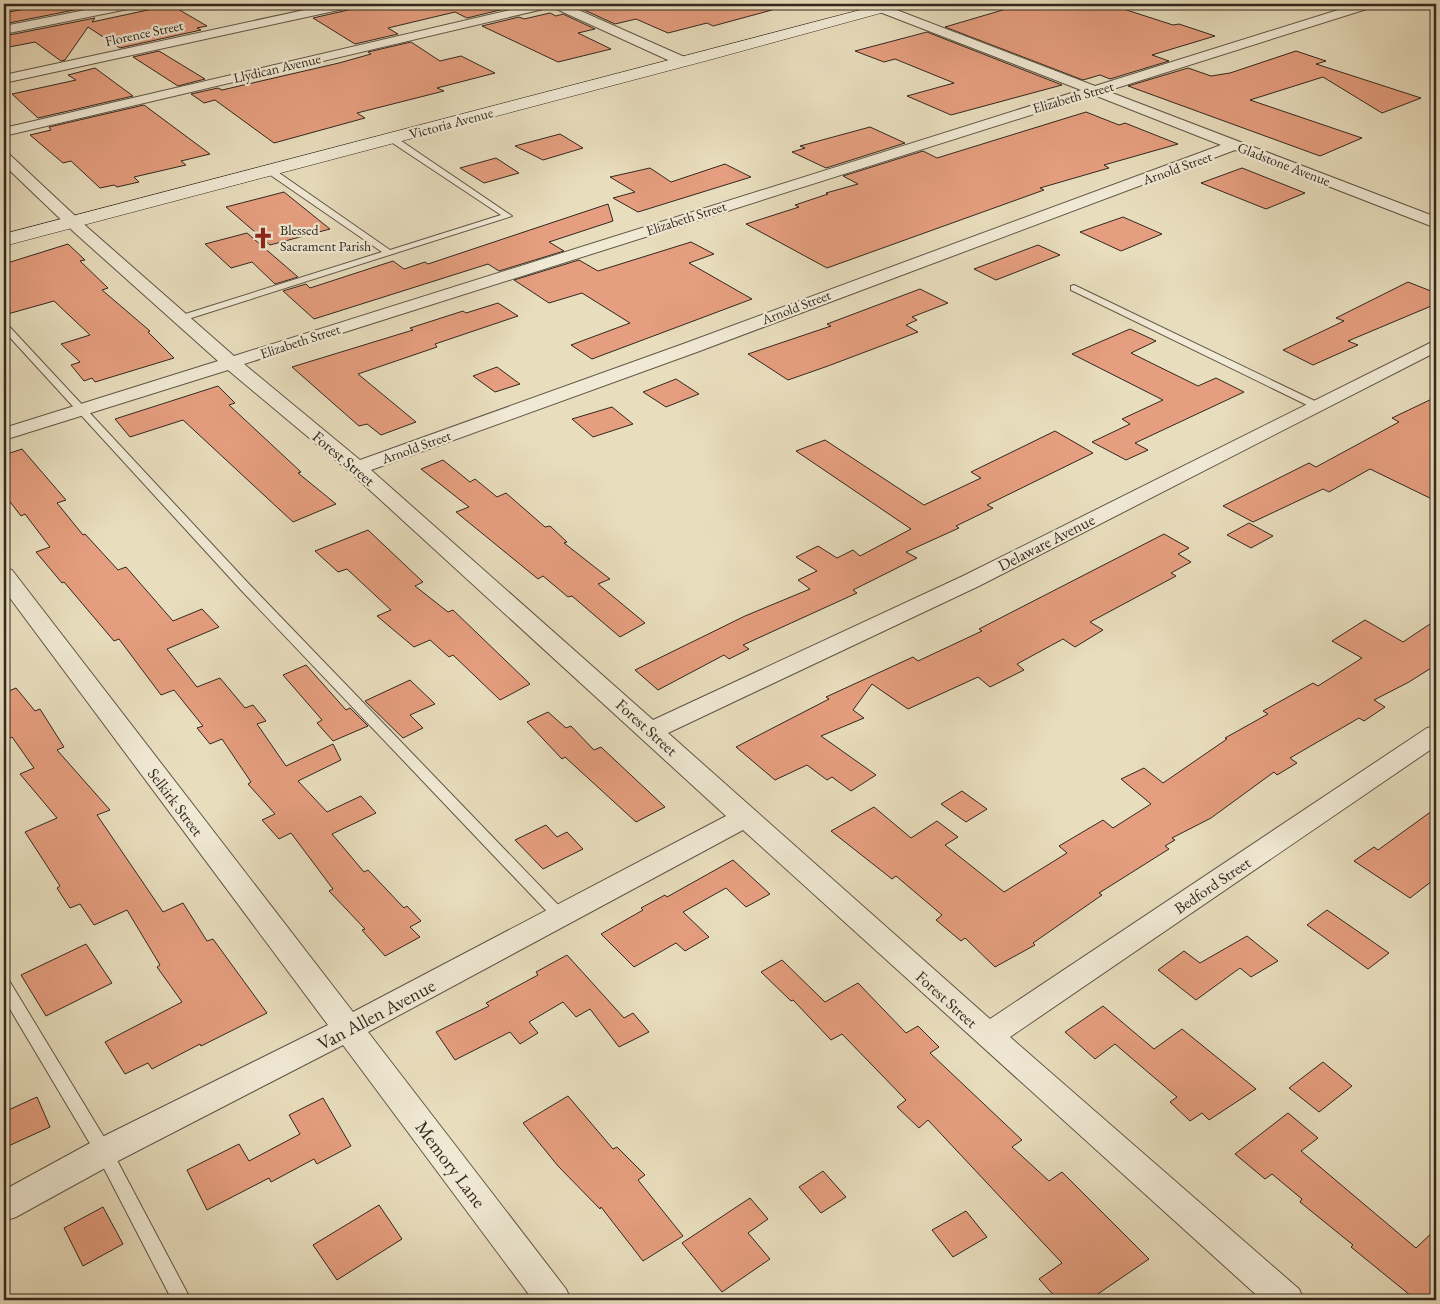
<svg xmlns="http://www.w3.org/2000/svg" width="1440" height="1304" font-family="'EB Garamond',serif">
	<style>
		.building { fill: #e59e7f; stroke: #32281e }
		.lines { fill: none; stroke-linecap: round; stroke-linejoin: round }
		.lane-casing { stroke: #605546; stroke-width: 2 }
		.street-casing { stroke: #605546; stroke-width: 2 }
		.secondary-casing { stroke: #32281e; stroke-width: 1 }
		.lane { fill: #f0e9d4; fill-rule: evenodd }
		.street { fill: #f0e9d4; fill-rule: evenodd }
		.secondary { fill: #f0e9d4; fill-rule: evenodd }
		.labels { text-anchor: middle; stroke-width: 4.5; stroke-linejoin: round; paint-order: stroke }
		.far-street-label { font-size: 14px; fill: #32281e; stroke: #f0e9d4 }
		.far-poi-label { font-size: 14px; fill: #32281e; stroke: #f0e9d4; text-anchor: start }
		.street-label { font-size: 16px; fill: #32281e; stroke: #f0e9d4 }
		.near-street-label { font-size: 19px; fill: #32281e; stroke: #f0e9d4 }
	</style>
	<rect width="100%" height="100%" fill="#e8ddbd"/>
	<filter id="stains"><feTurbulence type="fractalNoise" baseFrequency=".004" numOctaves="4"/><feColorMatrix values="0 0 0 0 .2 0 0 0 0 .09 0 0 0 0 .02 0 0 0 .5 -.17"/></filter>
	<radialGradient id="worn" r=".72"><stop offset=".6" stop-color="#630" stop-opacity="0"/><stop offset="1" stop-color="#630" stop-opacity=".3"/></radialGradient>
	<g class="building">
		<path d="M50,4h27l7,4 -80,16v-11z"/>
		<path d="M356,4h136l12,5 -37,9 -12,-6 -67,16 10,6 -43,10 -42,-26 35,-8z"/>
		<path d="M600,4h172v6l-59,16 -6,-3 -39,10 -32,-14 -21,5 -33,-15z"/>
		<path d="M1023,4h85l65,21 6,-1 36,12 -63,19 17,6 -59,18 -10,-4 -17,5 -138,-53z"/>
		<path d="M171,5l36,21 -10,2 4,2 -81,18 -32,-21 -23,33 -4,1 -26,-19 -31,6v-12l91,-18 -3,4z"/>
		<path d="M550,13l6,3 7,-2 32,15 -17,4 33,16 -53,13 -76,-36 37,-9 5,2z"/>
		<path d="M927,32l135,53 -111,30 -44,-19 47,-13 -59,-24 -11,3 -29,-11z"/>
		<path d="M411,42l29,19 21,-5 34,17 -58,15 7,3 -87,22 8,5 -91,25 -59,-43 -11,3 -13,-9 27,-6 4,2 117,-27 32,-9 -3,-2z"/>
		<path d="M159,51l46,28 -27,7 -45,-29z"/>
		<path d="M1296,51l30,10 -10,3 105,34 -39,15 -59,-36 -73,23 112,38 -42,18 -192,-70 60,-18 23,8 19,-3z"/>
		<path d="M95,68l38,28 -95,22 -26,-24 64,-14 -8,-5z"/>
		<path d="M144,105l66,49 -29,7 5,4 -52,12 5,5 -22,5 -3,-2 -14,3 -29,-27 -8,2 -33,-28 21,-5 -2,-3z"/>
		<path d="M1086,112l33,13 6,-2 53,21 -74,21 5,3 -69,20 4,2 -217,78 -81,-44 53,-17 -4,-2 33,-11 -2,-1 32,-9 -15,-8 80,-25 14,7z"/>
		<path d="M870,127l35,16 -79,25 -34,-16 13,-4 -5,-2z"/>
		<path d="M560,134l23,14 -40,12 -28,-14z"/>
		<path d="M496,158l23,15 -35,10 -24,-15z"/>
		<path d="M725,164l26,13 -113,35 -25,-14 22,-6 -25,-15 40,-9 21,14z"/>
		<path d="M1242,168l48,19 15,6 -39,16 -65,-26z"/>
		<path d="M284,192l46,37 -60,16 -44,-38z"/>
		<path d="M608,204l5,17 -64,21 15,9 -65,20 -11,-7 -174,55 -31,-28 23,-7 4,4 83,-27 11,8 21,-7 3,2z"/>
		<path d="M1123,217l39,17 -41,17 -41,-19z"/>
		<path d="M247,233l51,44 -23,7 -23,-22 -21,6 -26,-24z"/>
		<path d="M691,242l23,12 -25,9 63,36 -160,60 -21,-14 59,-22 -48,-30 -33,10 -35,-23 65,-20 19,11z"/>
		<path d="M68,244l17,16 -5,1 28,27 -6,2 48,41 -2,1 26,26 -79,24 -3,-4 -8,3 -13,-16 9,-3 -19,-18 29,-9 -36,-34 -50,14v-51z"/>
		<path d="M1038,245l22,10 -64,25 -22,-11z"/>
		<path d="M1408,282l28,11v11l-88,37 10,4 -45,20 -30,-15 61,-29 -8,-3z"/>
		<path d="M920,289l28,14 -36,14 5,3 -11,5 12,7 -90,34 -40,14 -40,-26 83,-28 -4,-2z"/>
		<path d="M498,303l20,13 -83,28 2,3 -79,27 58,48 -35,13 -14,-11 -8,2 -67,-59 121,-37 -3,-2 53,-17 3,2z"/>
		<path d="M1130,329l26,12 -25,12 67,33 18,-8 28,14 -109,51 13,7 -22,10 -34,-18 38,-18 -8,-5 41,-19 -91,-46z"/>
		<path d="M497,367l23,17 -25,8 -22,-16z"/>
		<path d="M676,379l23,15 -33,13 -23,-15z"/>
		<path d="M218,386l17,17 -6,2 72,67 -3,1 38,31 -43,18 -110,-102 -53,17 -15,-18z"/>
		<path d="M1436,397v104l-66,-32 -41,23 -6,-3 -70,33 -30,-16 86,-43 7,4 83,-45 -7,-4z"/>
		<path d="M612,407l21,17 -40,13 -21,-18z"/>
		<path d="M1055,431l38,22 -106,52 6,3 -37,18 3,2 -53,24 11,6 -64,32 4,3 -114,52 6,4 -20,10 -5,-4 -66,35 -23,-20 110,-54 65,-27 -12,-9 19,-9 -21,-14 22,-11 19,12 16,-8 7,6 51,-27 -115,-78 29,-11 99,65 57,-27 -10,-6z"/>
		<path d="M22,449l44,51 -9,3 26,32 2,-1 33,36 8,-3 47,54 29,-12 17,18 -52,22 30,38 23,-9 25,30 8,-3 13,16 -9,3 29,42 47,-22 8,16 -43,21 29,31 34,-16 15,17 -44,21 32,38 4,-2 36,38 3,-2 14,15 -11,6 10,10 -35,19 -23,-26 3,-1 -36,-38 4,-2 -42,-56 -12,6 -17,-19 13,-6 -27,-30 3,-2 -29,-43 -12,5 -13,-16 6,-2 -29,-36 -13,5 -42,-56 -5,2 -50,-59 -2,1 -26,-31 14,-5 -25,-33 -4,2 -17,-22v-39z"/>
		<path d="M443,460l27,22 5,-3 22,18 9,-4 39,34 5,-1 17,16 -3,1 46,36 -12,5 47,39 -25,14 -48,-41 -4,1 -25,-21 -5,3 -82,-67 13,-5 -48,-38z"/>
		<path d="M1249,523l24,13 -22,12 -24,-13z"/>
		<path d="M368,530l55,52 -8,4 33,26 5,-2 77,74 -30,16 -47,-45 -4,2 -19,-17 -16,7 -37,-31 14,-6 -44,-41 -9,3 -23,-21z"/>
		<path d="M1164,534l25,14 -11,6 13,8 -20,11 5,3 -86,46 13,8 -28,17 -12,-8 -46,25 7,6 -34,17 -12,-10 -70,32 -36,-25 -19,26 11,8 -43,18 55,39 -25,16 -19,-14 -5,3 -20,-15 -32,15 -39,-33 93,-48 -3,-2 87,-40 5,4 64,-30 -3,-2z"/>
		<path d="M1365,620l38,22 33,-22v45l-27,17 -35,18 11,7 -21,14 -5,-3 -69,40 7,5 -20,12 -3,-3 -63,46 -39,20 3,2 -10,6 4,3 -70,44 3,2 -69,48 2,2 -40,22 -30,-29 -4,3 -25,-21 6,-5 -46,-39 -4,3 -61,-48 43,-24 37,31 26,-17 21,16 -13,8 59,47 63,-39 -8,-7 44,-26 10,8 38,-24 -30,-25 23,-11 19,15 64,-44 -2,-1 43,-24 -5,-3 50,-28 5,3 44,-28 -30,-17z"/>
		<path d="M306,665l40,45 4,-2 18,18 -35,15 -16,-18 5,-3 -39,-45z"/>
		<path d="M410,680l25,24 -25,11 13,13 -20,10 -38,-37z"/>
		<path d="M16,688l19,23 5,-2 24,38 -7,3 53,60 -13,5 66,97 20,-9 24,38 6,-2 54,74 -66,33 -1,-2 -48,25 -4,-6 -23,11 -20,-32 77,-40 -25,-35 3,-2 -33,-55 -33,15 -14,-21 -10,4 -13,-20 3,-2 -35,-54 32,-14 -37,-44 14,-6 -22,-31 -8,4v-48z"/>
		<path d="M548,712l18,16 5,-2 23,24 7,-3 64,60 -29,15 -71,-65 -3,2 -35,-37z"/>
		<path d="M962,791l25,18 -21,13 -25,-18z"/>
		<path d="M1436,808v70l-26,20 -56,-37 20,-14 4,3z"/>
		<path d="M546,825l11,12 10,-5 16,17 -40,20 -28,-29z"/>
		<path d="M733,860l37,34 -24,13 -20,-19 -43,24 26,25 -24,14 -9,-8 -42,24 -33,-33 42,-24 -2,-2 24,-13 2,2z"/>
		<path d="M1327,910l62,43 -21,16 -61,-44z"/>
		<path d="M1247,936l31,25 -27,16 -11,-9 -44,32 -38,-30 26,-19 16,12z"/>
		<path d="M86,944l26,39 -66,33 -25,-41z"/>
		<path d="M567,955l57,63 9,-5 16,19 -30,15 -29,-38 -14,8 -13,-15 -34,20 9,11 -18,11 -10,-12 -55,28 -19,-28 53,-26 -3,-3 52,-28 -2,-3z"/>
		<path d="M782,960l43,42 33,-19 48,50 12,-7 21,21 -9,6 92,87 -10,7 37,34 13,-9 87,87 -60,41h-31l-19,-21 23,-16 -134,-143 -9,8 -22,-21 9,-7 -64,-66 -11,6 -38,-40 -2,1 -30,-29z"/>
		<path d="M1103,1006l51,43 28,-20 74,60 -47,31 -7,-7 -12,8 -20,-19 7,-5 -62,-53 -20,15 -30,-27z"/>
		<path d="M1323,1062l29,24 -33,26 -30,-24z"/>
		<path d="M568,1096l45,53 4,-2 28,28 -7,5 45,56 -40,25 -42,-54 -1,2 -42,-43 -35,-43z"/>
		<path d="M37,1097l13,30 -46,21v-36z"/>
		<path d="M323,1098l28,48 -34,18 -3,-5 -43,23 -2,-4 -62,32 -20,-40 52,-26 10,17 51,-27 -11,-19z"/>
		<path d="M1288,1113l30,25 -17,13 115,97 20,-19v71h-20l-65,-53 2,-2 -53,-43 2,-3 -30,-25 -7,5 -30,-25z"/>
		<path d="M823,1171l23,26 -25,16 -22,-26z"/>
		<path d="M750,1198l18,21 -20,14 22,26 -48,33 -40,-49z"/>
		<path d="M379,1205l23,34 -65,41 -24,-35z"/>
		<path d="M103,1207l20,37 -40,22 -19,-38z"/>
		<path d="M966,1211l21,26 -34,20 -21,-27z"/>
	</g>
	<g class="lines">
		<g class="lane-casing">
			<g id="lane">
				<path d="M81,4h7l11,7 -5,1z"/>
				<path d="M388,136h6l118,80 -327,104h-6v-4l203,-64 -116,-80v-4h6l118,82 111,-35 -113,-75z"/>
				<path d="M1074,285l245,118 1,2 -5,3 -4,-1 -240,-117v-4z"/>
				<path d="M4,323l3,1 242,260 316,328 2,4 -2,4 -5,2 -5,-2 -314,-330 -237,-259z"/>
				<path d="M4,980l6,2 100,165 81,153h-19l-74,-143 -94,-158z"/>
			</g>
		</g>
		<g class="street-casing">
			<g id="street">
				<path d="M116,4h23l-6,4 -129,26v-8z"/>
				<path d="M332,4h22l-6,4 -344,75v-8z"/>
				<path d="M536,4h29l124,55 2,3 -7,4 -5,-1 -127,-58 -548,129v-8z"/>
				<path d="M881,4l214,82 262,-82h18l-2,3 -266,84 329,126v11l-201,-78 -538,202 -326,118 282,250 310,-144 473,-236v12l-457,234 -311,147 322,286 437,-291 9,-2v20l-426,291 289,252 5,11h-42l-519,-470 -375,202 198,257 5,11h-38l-190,-255 -227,117 -100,55 -12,4v-31l88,-48 236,-117 -324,-435v-22l8,2 341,442 373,-196 -376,-344 -122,-102 -224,70v-12l214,-67 -143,-128 -71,-68v-12l5,1 78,73 147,129 847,-266 -204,-79 -2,-3zM1094,95l127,50 -538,199 -323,116 -116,-96z"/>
			</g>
		</g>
		<g class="secondary-casing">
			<path id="secondary" d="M883,4h22l-2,3 -194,53 -705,186v-12z"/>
		</g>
		<use href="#lane" class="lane"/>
		<use href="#street" class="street"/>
		<use href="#secondary" class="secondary"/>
	</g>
	<defs>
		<g id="church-bare" transform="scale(1.725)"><path d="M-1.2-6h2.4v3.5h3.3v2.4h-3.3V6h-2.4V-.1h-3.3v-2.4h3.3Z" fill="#8f2418" stroke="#f0e9d4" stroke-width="2.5" paint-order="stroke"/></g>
	</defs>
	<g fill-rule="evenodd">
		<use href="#church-bare" x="263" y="238"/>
	</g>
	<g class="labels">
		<g class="far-street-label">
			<text transform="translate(144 33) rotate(-12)" y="5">Florence Street</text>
			<text transform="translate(277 68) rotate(-13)" y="5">Llydican Avenue</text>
			<text transform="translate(1073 97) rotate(-16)" y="5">Elizabeth Street</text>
			<text transform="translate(451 123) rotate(-15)" y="5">Victoria Avenue</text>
			<text transform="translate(1284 164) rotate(21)" y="5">Gladstone Avenue</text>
			<text transform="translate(1177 168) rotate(-20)" y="5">Arnold Street</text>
			<text transform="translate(686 218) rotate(-18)" y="5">Elizabeth Street</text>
			<text transform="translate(796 307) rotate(-21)" y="5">Arnold Street</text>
			<text transform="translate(300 341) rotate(-18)" y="5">Elizabeth Street</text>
			<text transform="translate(416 447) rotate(-20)" y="5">Arnold Street</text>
		</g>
		<g class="far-poi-label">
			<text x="280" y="235">Blessed<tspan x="280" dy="16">Sacrament Parish</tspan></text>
		</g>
		<g class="street-label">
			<text transform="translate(344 458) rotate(40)" y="6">Forest Street</text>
			<text transform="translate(1046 542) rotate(-27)" y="6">Delaware Avenue</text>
			<text transform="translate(647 727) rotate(42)" y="6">Forest Street</text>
			<text transform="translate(176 802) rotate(53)" y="6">Selkirk Street</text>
			<text transform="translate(1212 885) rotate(-34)" y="6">Bedford Street</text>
			<text transform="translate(947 999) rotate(42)" y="6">Forest Street</text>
		</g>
		<g class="near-street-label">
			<text transform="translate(376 1014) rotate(-28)" y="7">Van Allen Avenue</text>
			<text transform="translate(451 1164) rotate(53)" y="7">Memory Lane</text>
		</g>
	</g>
	<rect width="1440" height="1304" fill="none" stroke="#e8ddbd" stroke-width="20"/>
	<rect x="5" y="5" width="1430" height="1294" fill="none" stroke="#32281e" stroke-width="2.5"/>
	<rect x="10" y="10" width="1420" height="1284" fill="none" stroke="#32281e"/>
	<rect width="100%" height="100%" filter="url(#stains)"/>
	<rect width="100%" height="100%" fill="url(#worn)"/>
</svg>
